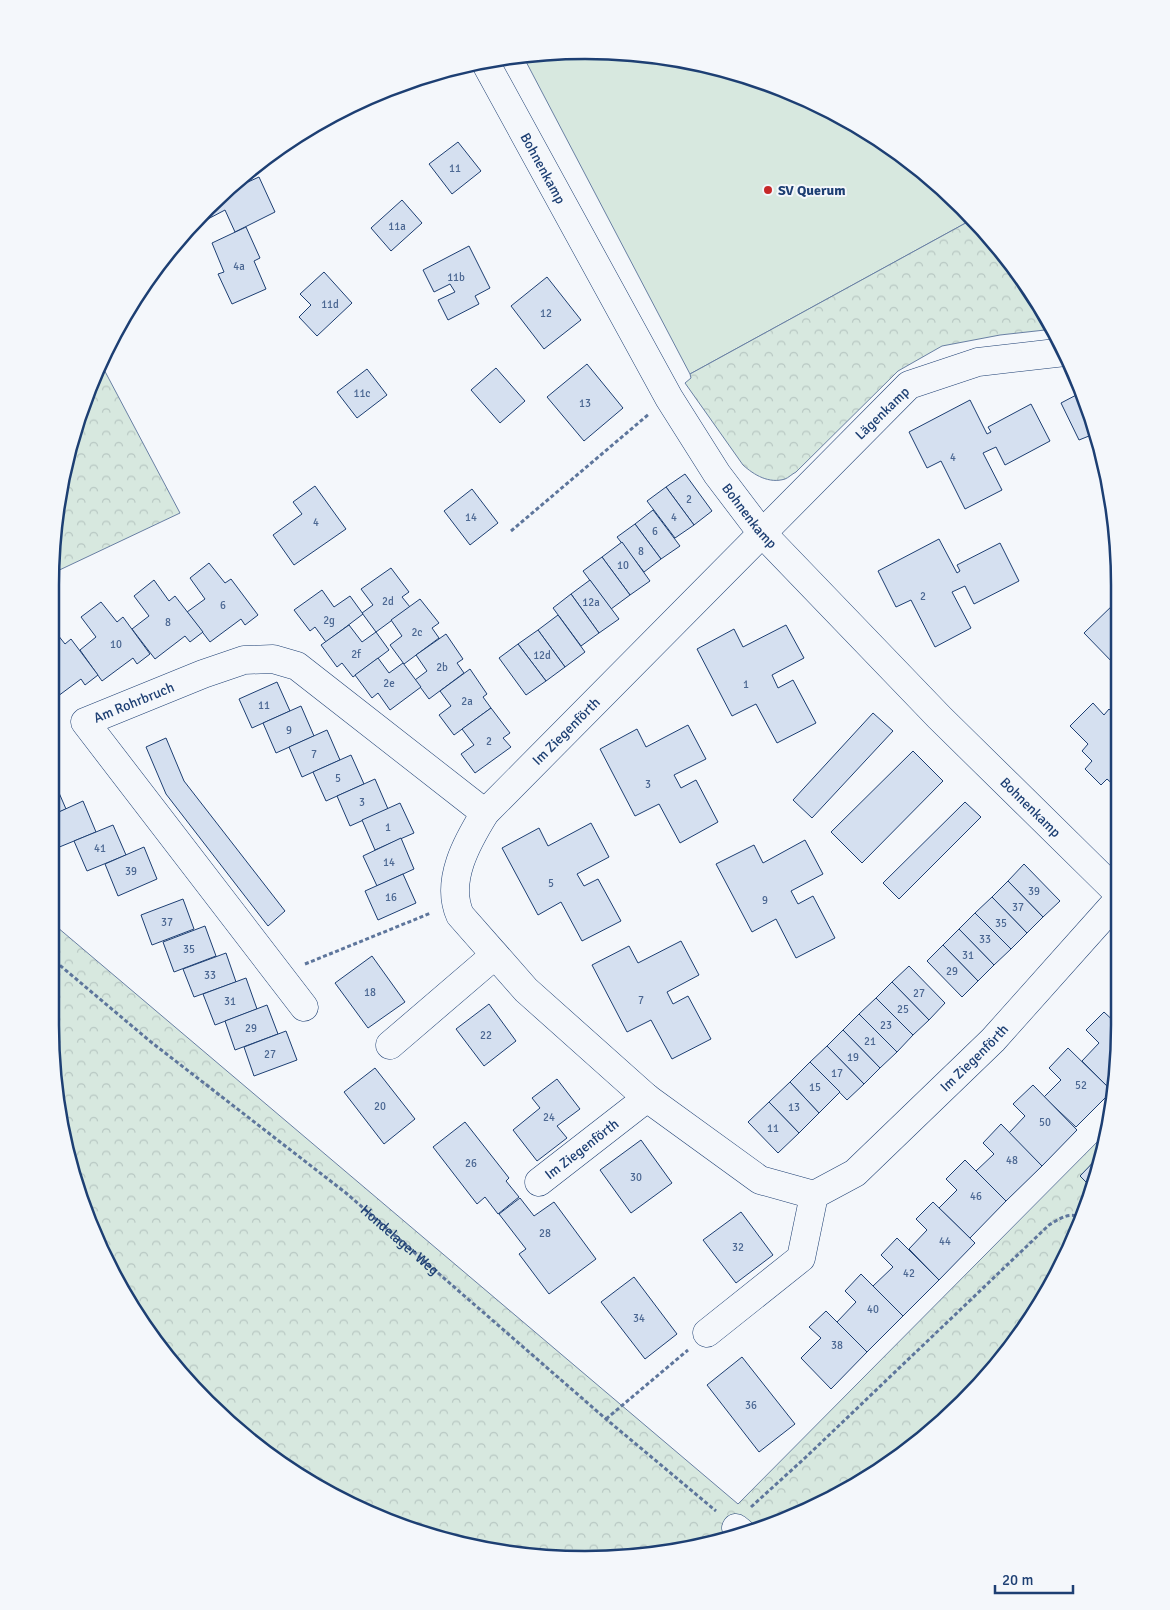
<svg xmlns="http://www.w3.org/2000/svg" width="1170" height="1610" font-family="Signika,sans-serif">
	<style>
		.grass { fill: #d7e8df; stroke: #687fa3 }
		.forest { fill: url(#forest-crowns); stroke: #687fa3 }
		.building { fill: #d5e0f0; stroke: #1d3f73 }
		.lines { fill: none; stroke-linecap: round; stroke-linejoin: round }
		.minor-casing { stroke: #1d3f73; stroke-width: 29 }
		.path { stroke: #5e769c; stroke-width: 3; stroke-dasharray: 4 2.5; stroke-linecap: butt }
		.minor { stroke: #f4f7fb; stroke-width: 28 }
		.poi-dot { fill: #c62828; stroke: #f4f7fb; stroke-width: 2 }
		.labels { text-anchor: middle; stroke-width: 4; stroke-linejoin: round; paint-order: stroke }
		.number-label { font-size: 11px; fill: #4b6792 }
		.street-label { font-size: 14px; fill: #1d3f73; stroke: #f4f7fb }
		.poi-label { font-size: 14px; font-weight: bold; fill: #1d3f73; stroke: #f4f7fb; text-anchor: start }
		.rim { fill: none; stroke: #1d3f73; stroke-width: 2.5 }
	</style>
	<defs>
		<pattern id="forest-crowns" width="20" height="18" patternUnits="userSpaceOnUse" patternTransform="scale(1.25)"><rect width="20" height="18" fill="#d7e8df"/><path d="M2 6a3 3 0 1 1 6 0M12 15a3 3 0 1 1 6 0" fill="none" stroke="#b8c8c3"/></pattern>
	</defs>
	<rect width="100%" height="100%" fill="#f4f7fb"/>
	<path class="grass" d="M620,51l104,17 98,37 89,56 62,58 -283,155 -168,-320z"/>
	<g class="forest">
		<path d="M973,219l14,13 61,85 6,12 -54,6 -58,11 -44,25 -102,101c-4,2 -8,6 -11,7 -16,5 -31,-4 -42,-14l-58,-82 6,-5 -1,-4z"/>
		<path d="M100,362l80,151 -129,61 9,-94 31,-99z"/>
		<path d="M57,927l681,577 369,-372 -5,32 -37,98 -56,89 -71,76 -85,61 -63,31 -135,36 -105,4 -69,-9 -132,-45 -117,-78 -92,-105 -35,-61 -37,-97 -18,-139v-90z"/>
	</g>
	<g class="building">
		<path d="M428,75l-17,10 -2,-5 4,-2z"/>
		<path d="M458,142l23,29 -29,23 -23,-30z"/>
		<path d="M244,174l4,8 11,-5 16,35 -40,20 -10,-22 -19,10 -3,-7 29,-30z"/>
		<path d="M402,200l20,23 -31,28 -20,-23z"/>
		<path d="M246,227l14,31 -6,3 12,28 -34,15 -14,-30 6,-2 -12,-29z"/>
		<path d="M469,246l21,42 -15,8 4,8 -31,16 -10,-20 17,-8 -5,-8 -16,8 -11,-22z"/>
		<path d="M324,272l28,31 -35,33 -18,-19 12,-12 -11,-11z"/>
		<path d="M547,277l34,43 -37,29 -33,-43z"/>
		<path d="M587,364l36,44 -39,33 -37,-44z"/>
		<path d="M496,368l29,33 -25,22 -29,-33z"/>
		<path d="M367,369l20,26 -30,23 -20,-26z"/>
		<path d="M1082,392l12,42 -15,6 -18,-37z"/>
		<path d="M970,400l17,34 4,-2 -3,-5 43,-23 19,37 -45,24 -9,-18 -13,6 19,37 -37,19 -24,-48 -14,7 -18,-36z"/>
		<path d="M685,474l27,37 -18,14 -28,-38z"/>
		<path d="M315,486l31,43 -52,36 -21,-30 29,-21 -9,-12z"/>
		<path d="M666,487l28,38 -19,13 -28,-37z"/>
		<path d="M472,489l26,34 -28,22 -26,-34z"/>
		<path d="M653,510l27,36 -19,13 -26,-35z"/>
		<path d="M635,524l26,35 -17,13 -27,-35z"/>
		<path d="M939,539l18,34 3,-2 -3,-6 43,-22 19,38 -45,23 -9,-18 -13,6 19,36 -36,19 -24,-47 -15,7 -18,-36z"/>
		<path d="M622,542l28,39 -20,14 -28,-38z"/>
		<path d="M602,557l28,38 -19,14 -28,-38z"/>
		<path d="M209,563l16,20 6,-4 27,36 -13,10 -4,-6 -31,23 -23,-30 18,-13 -15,-21z"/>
		<path d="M391,568l18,24 -7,5 8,10 -34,25 -14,-19 11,-8 -12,-16z"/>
		<path d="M154,580l15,21 6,-5 28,36 -13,10 -5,-6 -30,23 -23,-30 17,-13 -15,-20z"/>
		<path d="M590,580l29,39 -20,14 -28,-39z"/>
		<path d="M322,590l12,17 16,-11 13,18 -37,28 -11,-15 -5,4 -16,-21z"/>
		<path d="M571,594l28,39 -18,13 -28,-38z"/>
		<path d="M420,599l19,24 -7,5 7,10 -35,26 -14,-19 12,-9 -11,-16z"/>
		<path d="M101,602l16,20 6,-5 27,37 -13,10 -4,-6 -31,23 -22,-31 16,-13 -15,-20z"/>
		<path d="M1116,602v64l-32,-33z"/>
		<path d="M558,615l27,37 -20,15 -27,-37z"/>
		<path d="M50,625l15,19 6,-5 27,36 -13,10 -4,-6 -31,23z"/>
		<path d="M349,625l13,17 14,-10 13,18 -36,27 -11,-14 -5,4 -16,-22z"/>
		<path d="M786,625l18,33 -32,17 6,13 15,-8 23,43 -39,20 -21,-39 -24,12 -35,-67 37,-20 9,18z"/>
		<path d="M538,630l27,37 -19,14 -28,-37z"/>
		<path d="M446,634l17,25 -6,4 7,10 -35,26 -14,-19 12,-9 -11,-16z"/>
		<path d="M518,644l28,37 -20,14 -27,-37z"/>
		<path d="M378,658l11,15 14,-10 18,24 -31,23 -12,-17 -6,5 -17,-23z"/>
		<path d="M470,669l17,25 -4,3 8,11 -37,27 -15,-20 12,-9 -11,-15z"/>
		<path d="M277,682l13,29 -38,17 -13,-29z"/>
		<path d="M1093,703l11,12 5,-6 8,8v71l-10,-9 -6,6 -16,-16 7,-8 -10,-10 6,-7 -18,-18z"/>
		<path d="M301,706l13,30 -38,17 -13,-30z"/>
		<path d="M491,708l19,25 -7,5 8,9 -36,26 -14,-19 13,-9 -12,-16z"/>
		<path d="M873,713l20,18 -81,87 -19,-18z"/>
		<path d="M688,725l18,34 -32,16 7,13 15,-8 22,42 -38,21 -21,-39 -24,12 -35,-67 37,-20 9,18z"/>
		<path d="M327,730l13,30 -38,17 -13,-30z"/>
		<path d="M166,738l18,43 101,130 -17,15 -102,-132 -20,-47z"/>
		<path d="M913,751l30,30 -81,82 -31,-31z"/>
		<path d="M351,755l13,29 -38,17 -13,-29z"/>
		<path d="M53,779l13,30 -16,7v-36z"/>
		<path d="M375,779l13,30 -38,17 -13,-30z"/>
		<path d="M83,801l13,31 -39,16 -7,-17v-15z"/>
		<path d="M965,802l16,15 -82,82 -16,-16z"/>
		<path d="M400,803l14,30 -39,17 -13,-30z"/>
		<path d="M591,823l18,34 -32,17 7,12 14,-7 23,42 -39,20 -21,-39 -23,13 -36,-67 37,-20 9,18z"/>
		<path d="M113,825l13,30 -39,16 -13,-30z"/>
		<path d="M401,838l13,31 -37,17 -14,-30z"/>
		<path d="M805,840l18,34 -32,17 7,13 15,-8 22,42 -39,20 -20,-39 -24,13 -36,-68 38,-19 9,18z"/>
		<path d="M144,847l13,32 -39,17 -13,-32z"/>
		<path d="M1024,864l36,37 -17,16 -35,-36z"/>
		<path d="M403,874l13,29 -38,17 -13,-29z"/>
		<path d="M1008,881l35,36 -16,16 -35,-36z"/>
		<path d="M992,897l35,36 -16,16 -36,-36z"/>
		<path d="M183,899l11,30 -42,16 -11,-30z"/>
		<path d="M975,913l36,36 -17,16 -35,-36z"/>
		<path d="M205,926l11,30 -42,16 -11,-30z"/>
		<path d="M959,929l35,36 -16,16 -35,-36z"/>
		<path d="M681,941l18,34 -32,17 6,12 15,-8 23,43 -39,20 -21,-39 -24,12 -35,-67 37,-19 9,17z"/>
		<path d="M943,945l35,36 -16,16 -35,-36z"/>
		<path d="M226,953l10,29 -42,15 -11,-28z"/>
		<path d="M372,956l33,46 -37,26 -33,-45z"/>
		<path d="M909,966l36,37 -16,17 -37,-38z"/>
		<path d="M246,978l11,31 -42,16 -12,-31z"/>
		<path d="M892,982l37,38 -16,15 -37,-37z"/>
		<path d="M876,998l37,37 -16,17 -38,-38z"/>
		<path d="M489,1004l27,37 -32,25 -28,-37z"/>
		<path d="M267,1005l11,29 -43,16 -10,-29z"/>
		<path d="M1104,1012l15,14v34l-5,29 -2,2 -30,-30 17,-18 -13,-13z"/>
		<path d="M859,1014l38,38 -17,16 -37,-38z"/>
		<path d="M843,1030l37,38 -16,16 -37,-38z"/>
		<path d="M286,1031l11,29 -43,16 -10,-29z"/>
		<path d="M827,1046l37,38 -17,16 -37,-38z"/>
		<path d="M1068,1048l44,43 -36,36 -32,-30 17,-17 -12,-12z"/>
		<path d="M810,1062l30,30 -21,21 -29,-31z"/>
		<path d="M375,1068l40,51 -31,25 -40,-52z"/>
		<path d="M557,1079l23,30 -23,17 10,12 -30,23 -24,-31 27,-22 -8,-10z"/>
		<path d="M790,1082l29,31 -20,20 -30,-31z"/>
		<path d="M1033,1085l44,45 -35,36 -33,-33 16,-17 -12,-12z"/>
		<path d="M769,1102l30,31 -21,20 -30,-31z"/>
		<path d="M465,1122l44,56 -3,3 13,16 -21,17 -13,-17 -8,7 -44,-57z"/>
		<path d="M1001,1124l41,42 -36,35 -30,-30 18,-17 -11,-11z"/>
		<path d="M641,1140l31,43 -41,30 -31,-43z"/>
		<path d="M1104,1151l-2,13 -10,24 -12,-12z"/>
		<path d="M965,1160l41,41 -36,37 -31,-30 18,-18 -11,-11z"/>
		<path d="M520,1198l14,18 20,-14 42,57 -47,35 -30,-40 7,-5 -27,-35z"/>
		<path d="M933,1202l42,41 -36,37 -30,-31 18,-19 -11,-11z"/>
		<path d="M741,1212l32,43 -37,28 -33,-43z"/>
		<path d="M897,1238l42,42 -36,36 -30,-30 20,-19 -12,-12z"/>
		<path d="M861,1274l42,42 -36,36 -30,-30 19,-20 -11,-11z"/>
		<path d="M634,1277l43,57 -32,25 -44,-57z"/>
		<path d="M826,1311l41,41 -36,37 -30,-31 20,-20 -12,-11z"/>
		<path d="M742,1357l53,67 -36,28 -52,-67z"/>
	</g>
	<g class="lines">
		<g class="minor-casing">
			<g id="minor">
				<path id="s2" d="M485,62l184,336 48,76 44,58 178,185 179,176"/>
				<path id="s3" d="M1065,352l-87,10 -69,23 -424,428c-18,29 -40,68 -25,102l66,75 121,108 113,82 54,15 41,-22 138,-133 125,-140"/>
				<path id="s4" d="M304,1007l-219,-285 118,-48 41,-14 29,-1 24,7 188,147"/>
				<path d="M390,1045l105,-90"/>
				<path id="s5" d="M539,1182l108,-84"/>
				<path d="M707,1333l94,-75 13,-63"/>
				<path d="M736,1528l5,4"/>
			</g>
		</g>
		<g class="path">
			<path d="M511,531l138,-117"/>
			<path d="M50,737l10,-6"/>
			<path id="s1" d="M50,957l101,85 195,151 260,226 110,92"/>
			<path d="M305,964l126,-51"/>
			<path d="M606,1419l82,-69"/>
			<path d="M751,1507l55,-50 243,-232c10,-6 21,-14 32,-7"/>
		</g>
		<use href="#minor" class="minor"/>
	</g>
	<circle class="poi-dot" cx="768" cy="190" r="5"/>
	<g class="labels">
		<g class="number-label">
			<text x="455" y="172">11</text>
			<text x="397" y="230">11a</text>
			<text x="239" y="270">4a</text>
			<text x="456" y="281">11b</text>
			<text x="330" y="308">11d</text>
			<text x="546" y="317">12</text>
			<text x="362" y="397">11c</text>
			<text x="585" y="407">13</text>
			<text x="953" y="461">4</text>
			<text x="689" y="503">2</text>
			<text x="471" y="521">14</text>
			<text x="674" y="521">4</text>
			<text x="316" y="526">4</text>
			<text x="655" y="535">6</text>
			<text x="641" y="555">8</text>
			<text x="623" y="569">10</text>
			<text x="923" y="600">2</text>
			<text x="388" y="605">2d</text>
			<text x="591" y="606">12a</text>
			<text x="223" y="609">6</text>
			<text x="329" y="624">2g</text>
			<text x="168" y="626">8</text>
			<text x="417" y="636">2c</text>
			<text x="116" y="648">10</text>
			<text x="356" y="658">2f</text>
			<text x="542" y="659">12d</text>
			<text x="442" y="671">2b</text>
			<text x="389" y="687">2e</text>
			<text x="746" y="688">1</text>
			<text x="467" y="705">2a</text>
			<text x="264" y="709">11</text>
			<text x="289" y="734">9</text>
			<text x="489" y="745">2</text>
			<text x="314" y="758">7</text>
			<text x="338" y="782">5</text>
			<text x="648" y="788">3</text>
			<text x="362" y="806">3</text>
			<text x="388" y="831">1</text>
			<text x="100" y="852">41</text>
			<text x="389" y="866">14</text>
			<text x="131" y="875">39</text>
			<text x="551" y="887">5</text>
			<text x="1034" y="895">39</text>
			<text x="391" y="901">16</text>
			<text x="765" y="904">9</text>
			<text x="1018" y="911">37</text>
			<text x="167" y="926">37</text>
			<text x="1001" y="927">35</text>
			<text x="985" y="943">33</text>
			<text x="189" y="953">35</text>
			<text x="968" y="959">31</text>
			<text x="952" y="975">29</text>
			<text x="210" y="979">33</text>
			<text x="370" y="996">18</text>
			<text x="919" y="997">27</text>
			<text x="641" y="1004">7</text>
			<text x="230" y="1005">31</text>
			<text x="903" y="1013">25</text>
			<text x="886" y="1029">23</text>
			<text x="251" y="1032">29</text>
			<text x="486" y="1039">22</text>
			<text x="870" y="1045">21</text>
			<text x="270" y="1058">27</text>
			<text x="853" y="1061">19</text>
			<text x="837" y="1077">17</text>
			<text x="1081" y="1089">52</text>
			<text x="815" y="1091">15</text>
			<text x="380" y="1110">20</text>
			<text x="794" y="1111">13</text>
			<text x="549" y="1121">24</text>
			<text x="1045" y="1126">50</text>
			<text x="773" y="1132">11</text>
			<text x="1012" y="1164">48</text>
			<text x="471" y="1167">26</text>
			<text x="636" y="1181">30</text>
			<text x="976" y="1200">46</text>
			<text x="545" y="1237">28</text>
			<text x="945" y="1245">44</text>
			<text x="738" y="1251">32</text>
			<text x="909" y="1277">42</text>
			<text x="873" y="1313">40</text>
			<text x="639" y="1322">34</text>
			<text x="837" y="1349">38</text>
			<text x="751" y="1409">36</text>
		</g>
		<g class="street-label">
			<text dy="5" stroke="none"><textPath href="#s2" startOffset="121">Bohnenkamp</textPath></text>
			<text transform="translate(882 413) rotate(-44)" y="5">Lägenkamp</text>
			<text dy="5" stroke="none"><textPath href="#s2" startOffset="526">Bohnenkamp</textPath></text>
			<text dy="5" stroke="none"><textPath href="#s4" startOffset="412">Am Rohrbruch</textPath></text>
			<text transform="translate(566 731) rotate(-45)" y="5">Im Ziegenförth</text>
			<text dy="5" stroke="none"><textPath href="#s2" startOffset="931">Bohnenkamp</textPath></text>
			<text dy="5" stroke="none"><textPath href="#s3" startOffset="1542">Im Ziegenförth</textPath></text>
			<text dy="5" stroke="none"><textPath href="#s5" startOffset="54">Im Ziegenförth</textPath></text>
			<text dy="5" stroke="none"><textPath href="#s1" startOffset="450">Hondelager Weg</textPath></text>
		</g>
		<g class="poi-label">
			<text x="778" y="195">SV Querum</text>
		</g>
	</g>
	<path d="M0 0H1170V1610H0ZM585 59H585A526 526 0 0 1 1111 585V1025A526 526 0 0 1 585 1551H585A526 526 0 0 1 59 1025V585A526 526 0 0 1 585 59Z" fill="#f4f7fb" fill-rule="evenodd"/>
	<path class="rim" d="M585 59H585A526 526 0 0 1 1111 585V1025A526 526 0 0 1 585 1551H585A526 526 0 0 1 59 1025V585A526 526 0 0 1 585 59Z"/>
	<path d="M995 1585v8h78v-8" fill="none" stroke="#1d3f73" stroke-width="2.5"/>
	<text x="1002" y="1585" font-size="15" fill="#1d3f73" stroke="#f4f7fb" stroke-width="4" paint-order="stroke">20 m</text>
</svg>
